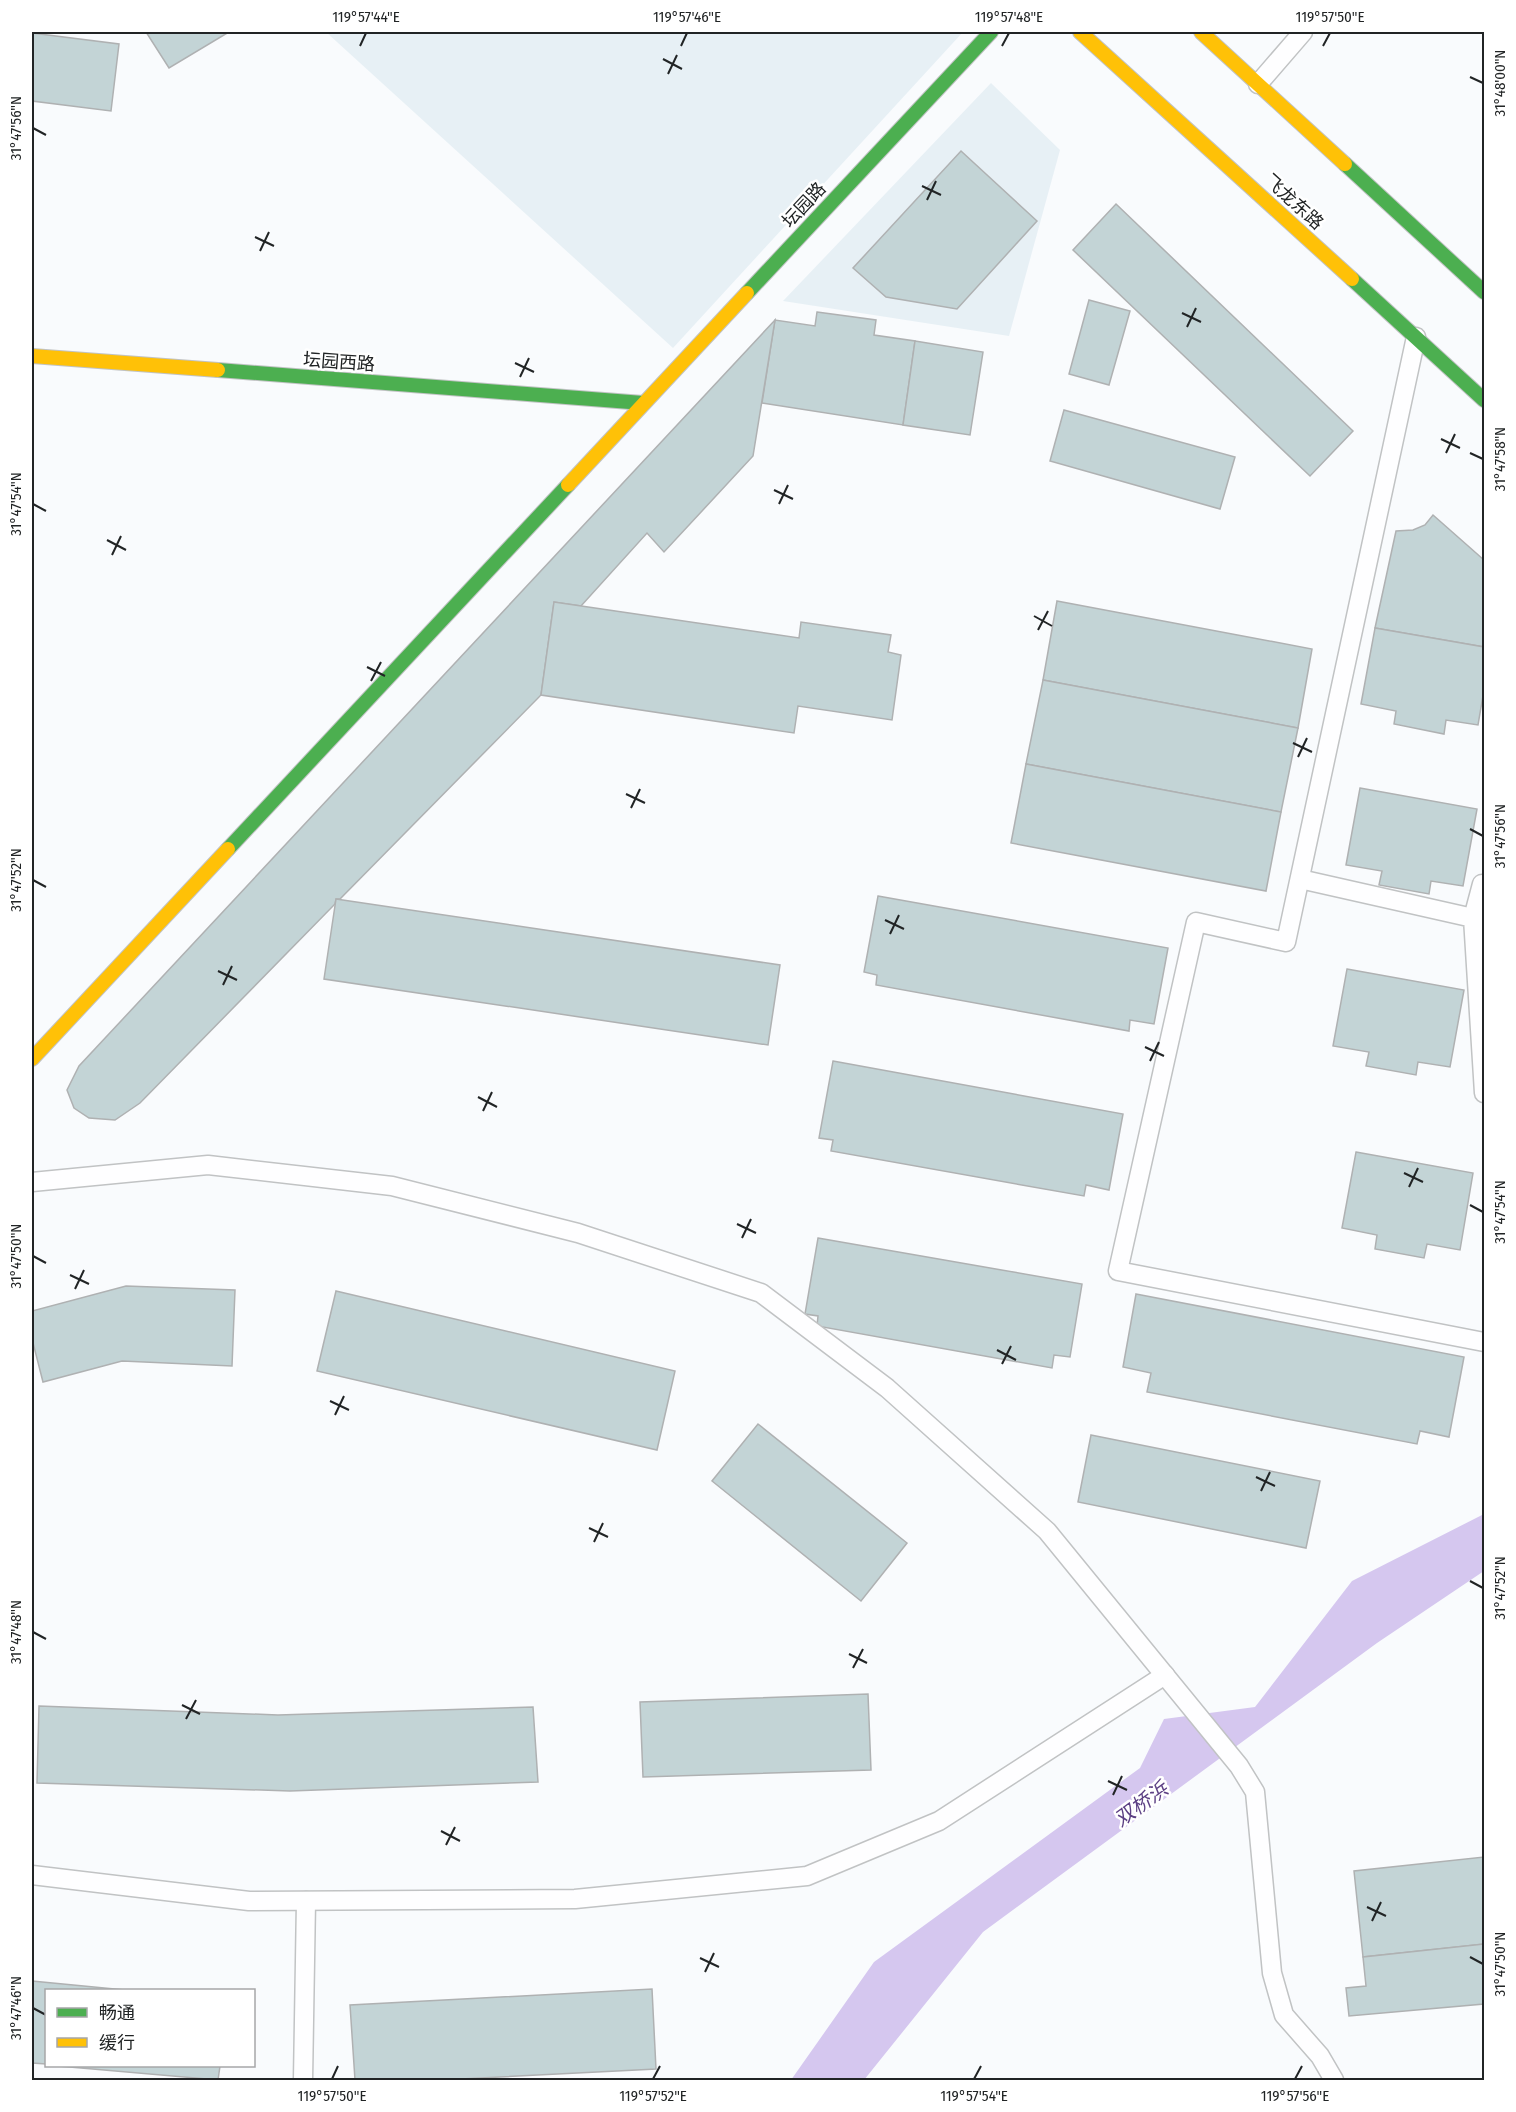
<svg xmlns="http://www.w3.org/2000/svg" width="1516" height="2112" font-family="'Fira Sans Condensed','Noto Sans SC',sans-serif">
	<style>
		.built { fill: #e7f0f5 }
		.water { fill: #d5c7ef }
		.building { fill: #c3d4d6; stroke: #afb1b2; stroke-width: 1.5 }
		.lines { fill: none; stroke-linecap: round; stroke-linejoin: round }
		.lane-casing { stroke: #c1c3c4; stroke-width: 21 }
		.fast-casing { stroke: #c1c3c4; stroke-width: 16 }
		.slow-casing { stroke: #c1c3c4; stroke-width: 16 }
		.lane { stroke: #fefeff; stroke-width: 18 }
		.fast { stroke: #4caf50; stroke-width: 14 }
		.slow { stroke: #ffc107; stroke-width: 14 }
		.ticks { fill: none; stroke: #212425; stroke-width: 2 }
		.labels { text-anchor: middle; stroke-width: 5; stroke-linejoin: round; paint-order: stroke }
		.street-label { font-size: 18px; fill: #212425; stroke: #fff }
		.water-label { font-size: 20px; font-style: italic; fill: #5c4084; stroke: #fff }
		.neatline { fill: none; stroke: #212425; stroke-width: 2 }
		.ticks-label { font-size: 15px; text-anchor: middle; fill: #212425 }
	</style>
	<rect width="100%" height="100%" fill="#f9fbfd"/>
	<g class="built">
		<path d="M326,32h637l-290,316z"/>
		<path d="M991,83l69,67 -51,186 -226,-35z"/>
	</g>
	<path class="water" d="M1484,1514v57l-107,72 -394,289 -119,148h-73l83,-118 266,-194 24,-49 91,-12 97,-126z"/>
	<g class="building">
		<path d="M146,32h83l-60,36z"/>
		<path d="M32,33l87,11 -8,67 -79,-10z"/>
		<path d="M961,151l76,70 -80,88 -71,-12 -33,-29z"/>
		<path d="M1116,204l237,227 -43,45 -237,-226z"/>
		<path d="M1089,300l41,11 -21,74 -40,-11z"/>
		<path d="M817,312l59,8 -2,15 41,6 -12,84 -141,-22 13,-83 40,6z"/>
		<path d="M775,320l-22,136 -89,96 -17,-19 -66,73 -27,-4 -13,93 -201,204h-4l-1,5 -195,199 -25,17 -26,-2 -15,-10 -7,-18 12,-24z"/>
		<path d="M915,341l68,11 -13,83 -67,-10z"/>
		<path d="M1064,410l171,47 -15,52 -170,-48z"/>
		<path d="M1433,515l51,45v87l-109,-19 21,-97 17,-1 12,-5z"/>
		<path d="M1057,601l255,48 -14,79 -255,-48z"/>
		<path d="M554,602l245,36 2,-16 90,13 -3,17 13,3 -9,65 -94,-14 -4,27 -253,-38z"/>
		<path d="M1375,628l109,19v43l-6,35 -32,-5 -2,14 -50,-10 2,-13 -35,-7z"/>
		<path d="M1043,680l255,48 -17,84 -255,-48z"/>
		<path d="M1026,764l255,48 -15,79 -255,-48z"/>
		<path d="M1360,788l117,21 -14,77 -32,-5 -2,13 -50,-9 3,-14 -36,-6z"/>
		<path d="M878,896l290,52 -14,76 -24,-4 -1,11 -253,-46 1,-10 -13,-3z"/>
		<path d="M336,899l444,66 -12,80 -444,-66z"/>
		<path d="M1347,969l117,21 -14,77 -32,-5 -2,13 -50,-9 3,-14 -36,-6z"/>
		<path d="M833,1061l290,53 -14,76 -23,-5 -2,11 -253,-45 2,-11 -14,-2z"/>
		<path d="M1356,1152l117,21 -13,77 -33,-6 -3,14 -49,-9 2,-14 -35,-7z"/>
		<path d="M818,1238l264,46 -12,73 -16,-2 -2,13 -235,-42 1,-10 -13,-2z"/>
		<path d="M126,1286l109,4 -3,76 -110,-5 -79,21 -11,-43v-28z"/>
		<path d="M336,1291l339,80 -18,79 -340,-79z"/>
		<path d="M1136,1294l328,63 -15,80 -29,-6 -3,13 -270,-52 4,-19 -28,-6z"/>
		<path d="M758,1424l149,119 -46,58 -149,-120z"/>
		<path d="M1091,1435l229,46 -14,67 -228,-46z"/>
		<path d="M868,1694l3,76 -228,7 -3,-75z"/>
		<path d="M39,1706l239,9 255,-8 5,75 -248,9 -253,-8z"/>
		<path d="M1484,1857v87l-121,13 -9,-86z"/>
		<path d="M1484,1944v60l-135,12 -3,-28 20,-2 -3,-29z"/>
		<path d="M32,1981l93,9h-79v74l-14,-1z"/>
		<path d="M652,1989l4,80 -215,11h-86l-5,-75z"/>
		<path d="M58,2066h162l-2,14z"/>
	</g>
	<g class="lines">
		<g class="lane-casing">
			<g id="lane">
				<path d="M1258,84l45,-52"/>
				<path d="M1416,337l-130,605 -90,-20 -78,349 366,71"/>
				<path d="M1300,879l173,39 11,175"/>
				<path d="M1473,918l9,-34h2"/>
				<path d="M32,1182l176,-17 184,21 186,47 183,60 126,95 160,143 192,235 16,26 17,181 12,42 36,41 14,24"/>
				<path d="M32,1875l217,26 326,-2 232,-23 132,-55 226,-146"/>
				<path d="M303,2080l3,-179"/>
			</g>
		</g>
		<g class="fast-casing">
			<g id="fast">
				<path d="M1345,164l139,128"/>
				<path d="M1352,279l132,121"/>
				<path d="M747,293l244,-261"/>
				<path d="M218,370l425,33"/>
				<path d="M228,849l340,-364"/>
			</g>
		</g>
		<g class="slow-casing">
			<g id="slow">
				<path d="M1080,32l272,247"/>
				<path d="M1201,32l144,132"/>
				<path d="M32,356l186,14"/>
				<path d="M568,485l179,-192"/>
				<path d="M32,1059l196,-210"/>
			</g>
		</g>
		<use href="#lane" class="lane"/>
		<use href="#fast" class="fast"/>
		<use href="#slow" class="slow"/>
	</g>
	<path class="ticks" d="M360,46l6,-13M681,46l6,-13M1002,46l7,-13M1323,46l7,-13M663,59l19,10M668,74l9,-19M1470,77l13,6M33,128l13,7M922,186l19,9M927,200l9,-19M255,237l19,9M260,251l9,-19M1182,313l19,9M1187,327l9,-19M515,363l19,9M520,377l9,-19M1441,439l19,9M1446,453l9,-19M1470,453l13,6M774,490l19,9M33,504l13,7M779,504l9,-19M107,540l19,10M112,555l9,-19M1034,616l18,10M1038,630l10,-19M367,667l18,9M371,681l10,-19M1293,743l19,9M1298,757l9,-19M626,794l19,9M631,808l9,-19M1470,829l13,7M33,880l13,7M885,920l19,9M890,934l9,-19M218,971l19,9M223,985l9,-19M1145,1047l19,9M1150,1061l9,-19M478,1097l19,10M483,1111l9,-19M1404,1173l19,9M1409,1187l9,-19M1470,1205l13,7M737,1224l19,9M742,1238l9,-19M33,1256l13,7M70,1275l19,9M75,1289l9,-19M997,1350l19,10M1002,1364l9,-18M330,1401l19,9M335,1415l9,-19M1256,1477l19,9M1261,1491l9,-19M589,1528l19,9M594,1542l9,-19M1470,1581l13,7M33,1632l13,7M849,1654l18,9M853,1668l10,-19M182,1705l18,9M186,1719l10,-19M1108,1781l19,9M1113,1795l9,-19M441,1831l19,10M446,1845l9,-18M1367,1907l19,9M1372,1921l9,-19M1470,1957l13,7M700,1958l19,9M705,1972l9,-19M33,2008l13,7M332,2079l6,-13M653,2079l7,-13M974,2079l7,-13M1295,2079l7,-13"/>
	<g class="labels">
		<g class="street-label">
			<text transform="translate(1294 202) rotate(42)" y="6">飞龙东路</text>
			<text transform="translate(804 205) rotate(-47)" y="6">坛园路</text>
			<text transform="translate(339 362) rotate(4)" y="6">坛园西路</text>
		</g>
		<g class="water-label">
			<text transform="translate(1141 1804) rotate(-36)" y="7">双桥浜</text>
		</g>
	</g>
	<rect width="1516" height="2112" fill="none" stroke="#ffffff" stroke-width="66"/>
	<rect x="45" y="1989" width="210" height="78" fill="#ffffff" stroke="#a6a7a8" stroke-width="1.5"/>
	<rect x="57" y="2008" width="30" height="9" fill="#4caf50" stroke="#a6a7a8" stroke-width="1.5"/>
	<text x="99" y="2019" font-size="18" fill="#212425">畅通</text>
	<rect x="57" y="2038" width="30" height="9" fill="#ffc107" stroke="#a6a7a8" stroke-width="1.5"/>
	<text x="99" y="2049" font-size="18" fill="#212425">缓行</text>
	<rect x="33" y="33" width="1450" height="2046" class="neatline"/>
	<g class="ticks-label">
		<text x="366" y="22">119°57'44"E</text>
		<text x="687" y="22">119°57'46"E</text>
		<text x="1009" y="22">119°57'48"E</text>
		<text x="1330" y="22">119°57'50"E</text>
		<text transform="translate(1500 83) rotate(-90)" y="5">31°48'00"N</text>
		<text transform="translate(16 128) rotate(-90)" y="5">31°47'56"N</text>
		<text transform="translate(1500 459) rotate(-90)" y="5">31°47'58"N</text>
		<text transform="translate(16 504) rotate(-90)" y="5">31°47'54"N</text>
		<text transform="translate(1500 836) rotate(-90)" y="5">31°47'56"N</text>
		<text transform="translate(16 880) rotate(-90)" y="5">31°47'52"N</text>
		<text transform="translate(1500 1212) rotate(-90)" y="5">31°47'54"N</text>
		<text transform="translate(16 1256) rotate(-90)" y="5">31°47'50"N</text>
		<text transform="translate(1500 1588) rotate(-90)" y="5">31°47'52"N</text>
		<text transform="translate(16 1632) rotate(-90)" y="5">31°47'48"N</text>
		<text transform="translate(1500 1964) rotate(-90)" y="5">31°47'50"N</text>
		<text transform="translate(16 2008) rotate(-90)" y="5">31°47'46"N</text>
		<text x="332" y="2101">119°57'50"E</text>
		<text x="653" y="2101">119°57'52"E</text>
		<text x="974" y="2101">119°57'54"E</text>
		<text x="1295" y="2101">119°57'56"E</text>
	</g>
</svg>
